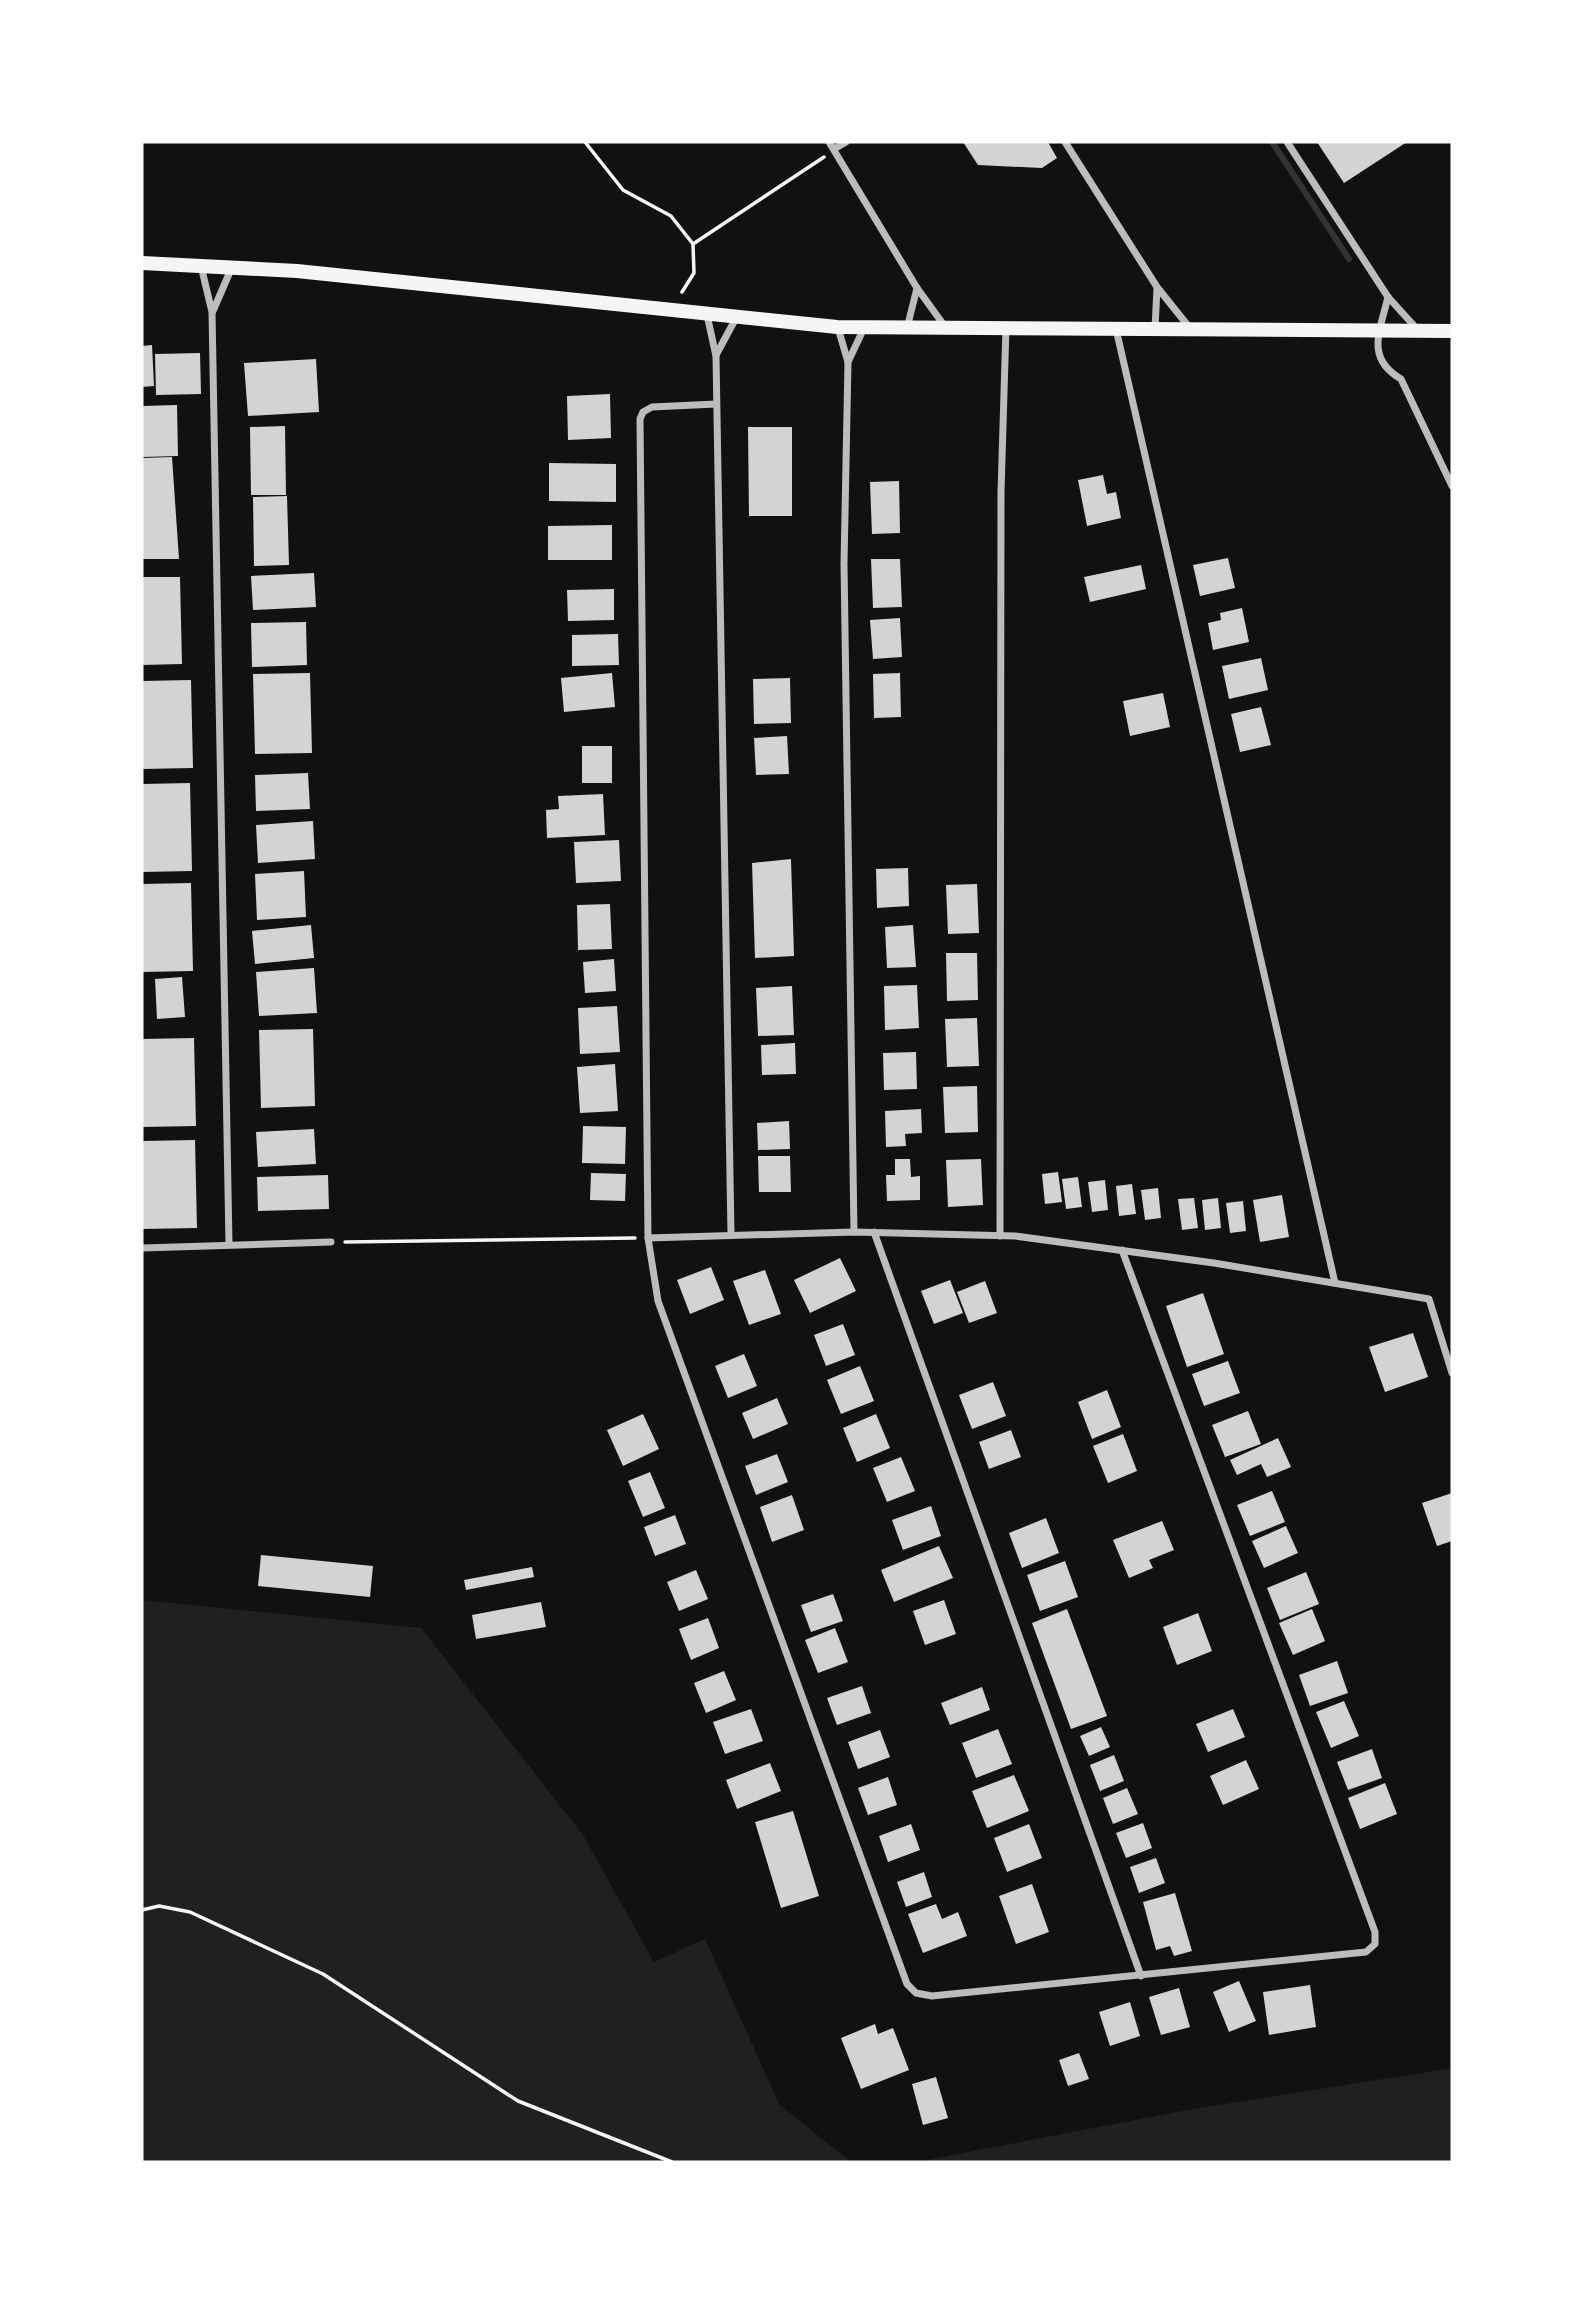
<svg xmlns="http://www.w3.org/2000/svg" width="1594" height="2304" font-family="Montserrat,sans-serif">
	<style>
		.green { fill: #202020 }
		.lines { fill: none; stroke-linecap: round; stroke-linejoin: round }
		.stream { stroke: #333; stroke-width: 6 }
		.building { fill: #d3d3d3 }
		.path { stroke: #f5f5f5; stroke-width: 3.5 }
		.minor { stroke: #bcbcbc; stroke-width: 7 }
		.secondary { stroke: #f5f5f5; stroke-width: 14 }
	</style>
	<rect width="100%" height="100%" fill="#111"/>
	<g class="green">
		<path d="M142,1600l279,28 162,207 71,127 51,-23 74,165 72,58h-709z"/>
		<path d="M1447,2069l5,1v92h-536l277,-53z"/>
	</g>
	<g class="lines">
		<path class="stream" d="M1272,142l77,117"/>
	</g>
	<g class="building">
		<path d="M963,142h85l9,16 -15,10 -64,-3z"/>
		<path d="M1317,142h90l-63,41z"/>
		<path d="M152,345l2,41 -12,1v-41z"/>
		<path d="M200,353l1,41 -45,1 -1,-41z"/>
		<path d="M316,359l3,53 -71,4 -4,-53z"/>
		<path d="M610,394l1,44 -43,2 -1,-44z"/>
		<path d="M177,405l1,51 -36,1v-51z"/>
		<path d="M285,426l1,69h-35l-1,-68z"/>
		<path d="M748,427h44v89h-43z"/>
		<path d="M172,457l7,102h-37v-101z"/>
		<path d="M549,463l67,1v38l-67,-1z"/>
		<path d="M1103,475l4,19 9,-2 5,26 -34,8 -9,-46z"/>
		<path d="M899,481l1,52 -28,1 -2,-52z"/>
		<path d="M287,496l2,69 -35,1 -1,-69z"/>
		<path d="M612,525v35h-64v-34z"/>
		<path d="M1228,558l7,30 -35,8 -7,-31z"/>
		<path d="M871,559h29l2,48 -29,1z"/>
		<path d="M1141,565l5,24 -56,13 -6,-25z"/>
		<path d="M314,573l2,34 -63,3 -2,-34z"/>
		<path d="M142,577h38l2,87 -40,1z"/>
		<path d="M614,589v31l-46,1 -1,-31z"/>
		<path d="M1242,608l7,34 -36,8 -5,-27 13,-3 -1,-7z"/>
		<path d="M900,618l2,39 -29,2 -3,-39z"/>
		<path d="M306,622l1,43 -55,2 -1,-44z"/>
		<path d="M618,634l1,31 -47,1v-31z"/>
		<path d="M1261,658l7,32 -39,9 -7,-33z"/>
		<path d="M310,673l2,80 -57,1 -2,-80z"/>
		<path d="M612,673l3,34 -51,5 -3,-34z"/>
		<path d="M900,673l1,44 -27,1 -1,-44z"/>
		<path d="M790,678l1,45 -37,1 -1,-45z"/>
		<path d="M191,680l2,88 -51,1v-88z"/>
		<path d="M1163,693l7,34 -40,9 -7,-35z"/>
		<path d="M1261,707l10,38 -31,7 -9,-38z"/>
		<path d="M787,736l2,38 -33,1 -2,-37z"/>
		<rect x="582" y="746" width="30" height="37"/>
		<path d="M308,773l2,36 -54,2 -1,-36z"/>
		<path d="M190,783l2,88 -50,1v-88z"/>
		<path d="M603,794l2,41 -58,3 -1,-28 13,-1 -1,-13z"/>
		<path d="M313,821l2,38 -57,4 -2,-38z"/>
		<path d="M619,840l2,41 -45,2 -2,-41z"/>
		<path d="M791,859l3,97 -39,2 -3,-95z"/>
		<path d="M908,868l1,38 -32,2 -1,-39z"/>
		<path d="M304,871l2,46 -49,3 -2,-46z"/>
		<path d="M191,883l2,88 -51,1v-88z"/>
		<path d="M977,884l2,49 -31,1 -2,-49z"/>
		<path d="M610,904l2,45 -34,1 -1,-45z"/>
		<path d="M311,925l3,33 -59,6 -3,-33z"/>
		<path d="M913,925l3,42 -29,1 -2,-41z"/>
		<path d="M946,953h31l1,47 -31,1z"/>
		<path d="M614,959l2,32 -31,2 -2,-31z"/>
		<path d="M314,968l3,45 -58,3 -3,-44z"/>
		<path d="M182,977l3,40 -28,2 -2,-40z"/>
		<path d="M917,985l2,43 -34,2 -1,-44z"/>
		<path d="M792,986l2,49 -36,1 -2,-48z"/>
		<path d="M617,1006l3,46 -40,2 -2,-46z"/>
		<path d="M977,1018l2,48 -32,1 -2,-48z"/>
		<path d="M313,1029l2,77 -54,2 -2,-78z"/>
		<path d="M194,1038l2,88 -54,1v-88z"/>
		<path d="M795,1043l1,31 -34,1 -1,-30z"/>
		<path d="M916,1052l1,37 -33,1 -1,-37z"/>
		<path d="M615,1064l3,47 -38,2 -3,-46z"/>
		<path d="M977,1086l1,46 -33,1 -2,-46z"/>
		<path d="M921,1109l1,24 -17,1 1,12 -20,1 -1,-36z"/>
		<path d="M789,1121l1,28 -32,1 -1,-27z"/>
		<path d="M583,1126l43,1 -1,37 -43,-1z"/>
		<path d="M314,1129l2,35 -58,3 -2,-35z"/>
		<path d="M195,1140l2,88 -55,1v-88z"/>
		<path d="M758,1156h32l1,36h-32z"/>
		<path d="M895,1159h15l1,18 9,-1v24l-33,1 -1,-26h9z"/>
		<path d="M981,1159l2,46 -35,2 -2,-47z"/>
		<path d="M1058,1172l4,30 -17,2 -3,-30z"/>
		<path d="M591,1173l35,1 -1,27 -35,-1z"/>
		<path d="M328,1175l1,34 -71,2 -1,-34z"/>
		<path d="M1078,1177l4,30 -16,2 -4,-30z"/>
		<path d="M1105,1180l3,30 -16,2 -4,-30z"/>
		<path d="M1132,1184l4,30 -17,2 -3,-30z"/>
		<path d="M1158,1188l3,30 -16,2 -4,-30z"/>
		<path d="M1282,1195l7,42 -29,5 -7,-42z"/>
		<path d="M1194,1198l4,30 -16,2 -4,-31z"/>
		<path d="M1218,1198l3,30 -16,2 -3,-30z"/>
		<path d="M1243,1201l3,30 -16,2 -4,-30z"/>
		<path d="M840,1258l16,33 -46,22 -16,-33z"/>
		<path d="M711,1267l13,33 -34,14 -13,-34z"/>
		<path d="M765,1270l16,44 -32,11 -16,-44z"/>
		<path d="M950,1280l13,33 -29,11 -13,-33z"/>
		<path d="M985,1281l12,32 -28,10 -12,-31z"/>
		<path d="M1203,1293l21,61 -37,13 -21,-61z"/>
		<path d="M843,1324l12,31 -29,11 -12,-31z"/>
		<path d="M1413,1333l15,44 -43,15 -16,-45z"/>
		<path d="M744,1354l13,32 -29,12 -13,-32z"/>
		<path d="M1228,1361l12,32 -36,13 -12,-32z"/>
		<path d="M860,1366l14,35 -33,13 -14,-34z"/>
		<path d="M993,1382l13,34 -34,13 -13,-34z"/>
		<path d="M1107,1390l14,37 -29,12 -14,-37z"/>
		<path d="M777,1398l11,26 -35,15 -11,-26z"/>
		<path d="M1248,1411l13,33 -36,13 -13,-32z"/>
		<path d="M643,1414l16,35 -36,17 -16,-36z"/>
		<path d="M876,1414l14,34 -33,14 -14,-34z"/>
		<path d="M1011,1430l10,27 -32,12 -10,-27z"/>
		<path d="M1123,1434l14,37 -29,12 -15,-37z"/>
		<path d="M1278,1438l13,29 -24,10 -6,-13 -24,11 -7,-15z"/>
		<path d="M777,1454l11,28 -32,13 -11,-29z"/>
		<path d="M901,1457l14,34 -28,11 -14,-34z"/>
		<path d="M650,1472l15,36 -22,9 -15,-36z"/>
		<path d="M1272,1491l13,31 -35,14 -13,-31z"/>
		<path d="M1452,1493v48l-15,5 -15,-43z"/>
		<path d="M792,1495l12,35 -32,12 -12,-35z"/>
		<path d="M931,1506l10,30 -38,14 -11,-30z"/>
		<path d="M675,1515l11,29 -31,12 -11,-29z"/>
		<path d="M1046,1518l13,35 -37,15 -13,-35z"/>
		<path d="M1162,1521l12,29 -25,10 4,8 -24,10 -16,-38z"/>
		<path d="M1286,1526l12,27 -34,15 -12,-27z"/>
		<path d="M939,1546l14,32 -59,24 -13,-32z"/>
		<path d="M261,1555l112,11 -3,31 -112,-11z"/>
		<path d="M1065,1561l13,36 -38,14 -13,-36z"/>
		<path d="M532,1567l2,10 -68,13 -2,-10z"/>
		<path d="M696,1570l12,29 -29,12 -12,-29z"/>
		<path d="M1306,1572l13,32 -39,16 -13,-32z"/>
		<path d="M833,1594l10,27 -32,11 -10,-27z"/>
		<path d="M944,1600l12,34 -31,11 -12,-34z"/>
		<path d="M541,1602l5,25 -70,12 -4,-24z"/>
		<path d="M1067,1609l40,107 -36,13 -39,-106z"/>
		<path d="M1312,1609l13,32 -32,14 -14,-32z"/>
		<path d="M1198,1613l14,38 -35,14 -14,-38z"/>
		<path d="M708,1618l11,30 -28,12 -12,-31z"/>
		<path d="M835,1628l13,34 -30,11 -13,-33z"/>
		<path d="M1337,1661l11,32 -38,13 -11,-31z"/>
		<path d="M724,1671l12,29 -30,13 -12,-30z"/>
		<path d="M862,1686l9,27 -34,12 -10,-27z"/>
		<path d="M982,1687l8,23 -40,15 -9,-22z"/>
		<path d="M1344,1701l15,35 -28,12 -15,-36z"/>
		<path d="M751,1709l12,32 -38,13 -12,-32z"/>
		<path d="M1233,1709l12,28 -37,15 -12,-28z"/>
		<path d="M1101,1727l9,20 -21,9 -9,-20z"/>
		<path d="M998,1729l14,35 -36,14 -14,-35z"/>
		<path d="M880,1730l10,27 -32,12 -10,-27z"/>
		<path d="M1372,1749l10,29 -34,12 -11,-28z"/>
		<path d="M1114,1755l10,26 -24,10 -10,-26z"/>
		<path d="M1246,1760l13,29 -36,16 -13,-29z"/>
		<path d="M770,1763l11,28 -44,18 -11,-29z"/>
		<path d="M1014,1775l15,36 -42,17 -15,-37z"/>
		<path d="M888,1777l9,28 -29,10 -10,-27z"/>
		<path d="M1385,1783l12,31 -37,15 -12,-31z"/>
		<path d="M1127,1788l11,26 -25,10 -10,-26z"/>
		<path d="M793,1811l26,85 -38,12 -26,-86z"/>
		<path d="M1143,1823l9,25 -26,10 -10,-25z"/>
		<path d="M911,1824l9,26 -32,12 -9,-26z"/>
		<path d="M1029,1824l13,34 -35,14 -13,-34z"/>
		<path d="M1156,1858l9,25 -26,10 -9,-26z"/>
		<path d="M924,1872l8,25 -26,10 -9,-25z"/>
		<path d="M1032,1884l17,48 -33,12 -17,-48z"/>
		<path d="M1175,1893l17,58 -18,5 -4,-10 -14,4 -13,-48z"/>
		<path d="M936,1904l6,15 16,-7 9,24 -44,17 -15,-39z"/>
		<path d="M1239,1981l17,40 -27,11 -16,-40z"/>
		<path d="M1310,1985l6,42 -47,8 -6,-43z"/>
		<path d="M1179,1988l11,39 -29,8 -12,-38z"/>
		<path d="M1130,2002l10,34 -30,10 -11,-34z"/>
		<path d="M875,2024l3,10 15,-6 16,42 -48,19 -20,-51z"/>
		<path d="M1079,2053l10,26 -21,7 -9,-26z"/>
		<path d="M936,2077l12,41 -25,7 -11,-41z"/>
	</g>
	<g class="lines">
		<g class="path">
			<path d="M585,142l38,48 48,26 22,28 131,-87"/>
			<path d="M682,292l12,-19 -1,-29"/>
			<path d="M345,1242l290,-4"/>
			<path d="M142,1910l17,-4 31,6 133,62 195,127 154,61"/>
		</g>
		<g class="minor">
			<path d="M829,142l88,146 29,40"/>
			<path d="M1065,142l92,145 32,40"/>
			<path d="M1287,142l101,155 29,32"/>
			<path d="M834,149l12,-7"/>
			<path d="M201,266l11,46 17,932"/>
			<path d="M1388,297c-8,34 -23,61 13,82l51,107"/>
			<path d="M213,311l19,-44"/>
			<path d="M707,315l9,41 15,878"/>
			<path d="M838,328l10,34 -4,202 10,668"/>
			<path d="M907,328l10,-40"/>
			<path d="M1155,328l2,-40"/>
			<path d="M1116,329l219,954"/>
			<path d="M716,355l20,-37"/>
			<path d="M848,362l16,-34"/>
			<path d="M716,404l-64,3 -9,5 -3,7 8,819 10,63 249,683 9,9 16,3 434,-44 9,-8v-12l-253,-682"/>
			<path d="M874,1232l267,744"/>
			<path d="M1000,1236l1,-744 5,-165"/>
			<path d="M648,1238l206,-6 161,4 199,27 215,36 23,74"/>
			<path d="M142,1248l189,-6"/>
		</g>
		<path class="secondary" d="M142,263l155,8 540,56 615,4"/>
	</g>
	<rect width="1594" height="2304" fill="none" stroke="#ffffff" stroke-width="287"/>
</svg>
